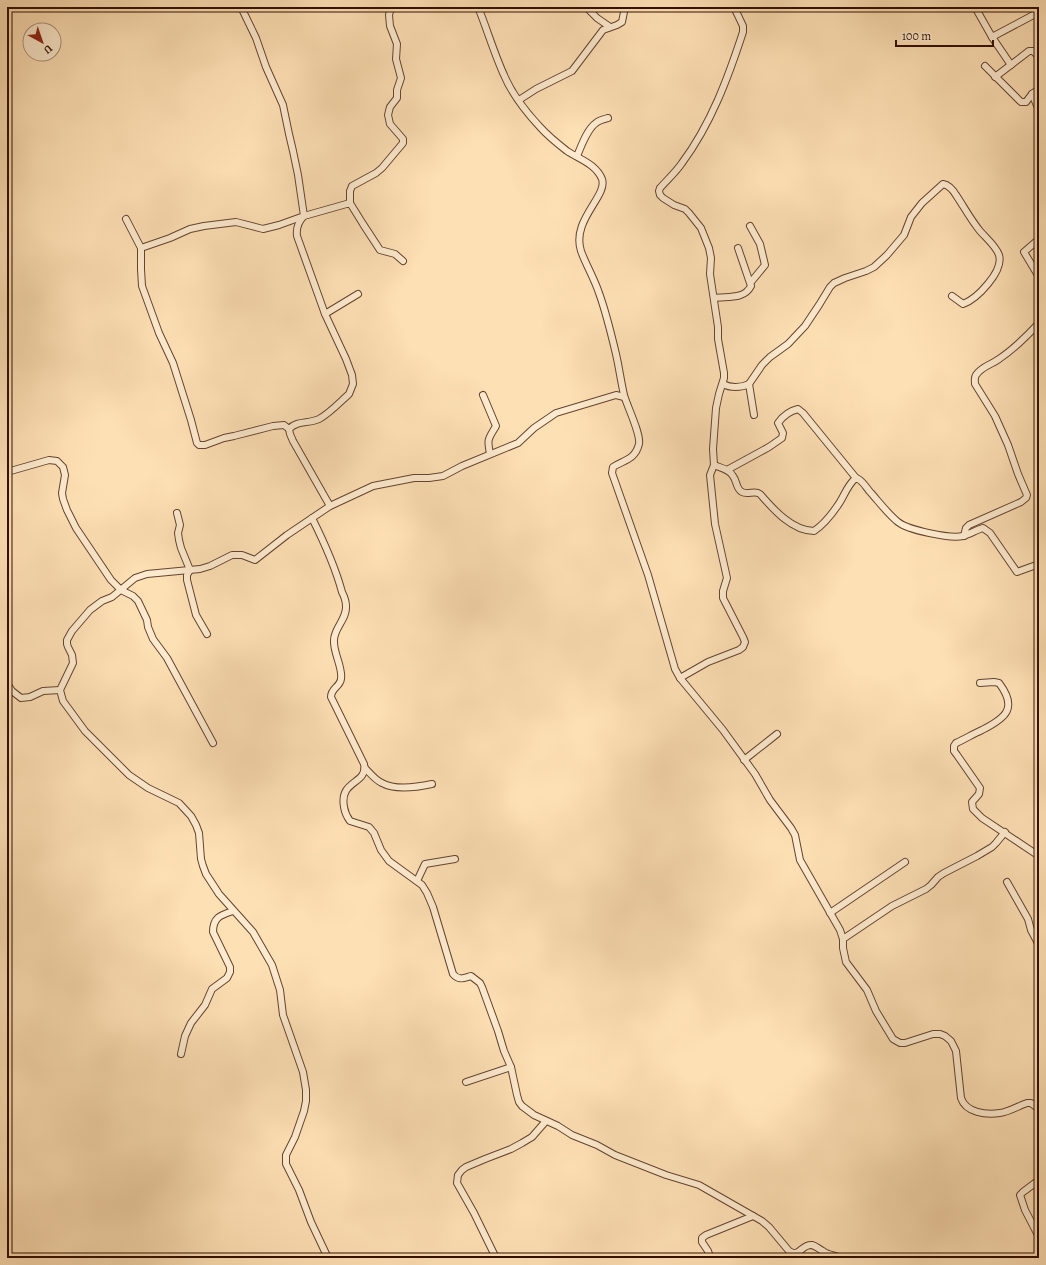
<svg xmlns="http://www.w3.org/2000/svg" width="1046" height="1265" font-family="Alegreya,serif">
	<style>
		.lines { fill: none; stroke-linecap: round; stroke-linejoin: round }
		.minor-casing { stroke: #644330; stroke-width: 8 }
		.minor { stroke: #feebcf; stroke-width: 6 }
	</style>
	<rect width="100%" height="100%" fill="#fee0b5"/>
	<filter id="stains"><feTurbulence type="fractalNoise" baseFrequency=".005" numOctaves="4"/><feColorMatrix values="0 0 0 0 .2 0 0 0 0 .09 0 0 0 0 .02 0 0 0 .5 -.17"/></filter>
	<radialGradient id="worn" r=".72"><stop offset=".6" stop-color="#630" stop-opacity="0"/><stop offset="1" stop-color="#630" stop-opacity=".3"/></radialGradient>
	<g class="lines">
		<g class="minor-casing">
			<g id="minor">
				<path d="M478,7c9,22 16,46 26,68 8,19 22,37 36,52 8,9 18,17 27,24 12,8 29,13 35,28 6,17 -31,41 -21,72 5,14 13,27 18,42 7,19 12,40 17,61 3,13 5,28 8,41 3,11 17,39 15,49 -4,16 -15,16 -26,23l-1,6 36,102 27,94 5,9 43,52 32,44 15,26 21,28 4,7 5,25 40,70 3,9v9l3,14 21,28 9,21 17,28 7,4h5l28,-9h7l5,2 6,5 5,10 5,47c5,15 25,17 39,15 9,-1 18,-7 27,-10h4l8,6"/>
				<path d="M586,7l11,11 13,9"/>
				<path d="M975,7l17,30 19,28"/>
				<path d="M992,37l47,-25"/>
				<path d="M985,66l36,36h5l6,-8"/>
				<path d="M995,77l34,-26h4l6,6"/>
				<path d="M1039,89l-7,5 7,16"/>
				<path d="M519,100l17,-11 36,-18 31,-41 14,-5 5,-3 3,-15"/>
				<path d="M577,156c4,-9 10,-27 19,-33 3,-3 8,-4 12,-5"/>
				<path d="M350,203v-12l2,-5 24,-13 6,-5 21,-25v-4l-13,-15 -2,-9 2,-8 7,-9v-8l4,-12 -5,-19 1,-15 -7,-18 -1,-11 2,-8"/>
				<path d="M126,219l15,29v21l1,17 17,47 14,30 18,57 6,23 2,2h6l19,-7 10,-2 39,-10 11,-1 5,4"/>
				<path d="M750,226l10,18 5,21 -14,17"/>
				<path d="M1039,239l-15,13 15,25"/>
				<path d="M141,248l29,-10 20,-9 14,-3 32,-4 27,7 16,-4 25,-9 -6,-41 -5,-24 -4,-17 -6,-29 -17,-38 -10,-29 -15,-31"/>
				<path d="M714,298c13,-2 30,2 37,-12l-13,-38"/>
				<path d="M325,314l33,-20"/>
				<path d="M723,384c7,4 18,4 26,0l13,-19 8,-8 18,-13 17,-18 14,-21 11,-18 4,-4 11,-5 21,-7 8,-4 13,-12 17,-20 7,-18 11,-14 21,-19c6,1 10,6 13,11 8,12 15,25 24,36 6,7 16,15 19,24 5,16 -22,44 -36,49l-11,-8"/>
				<path d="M749,384l5,31"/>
				<path d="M483,395l13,31c-8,14 -9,12 -6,28"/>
				<path d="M714,465c7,3 15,4 19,11 4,5 3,13 9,16 6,3 13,-2 18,2 13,15 32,37 54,37 9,-6 18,-17 24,-26 6,-8 9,-20 18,-27 7,2 10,10 15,15 8,9 18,22 27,29 10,8 52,17 65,14 7,-2 13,-6 20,-8l7,5 27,39 22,-8"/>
				<path d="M727,470l42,-23 13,-9 1,-5 -5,-10c5,-7 11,-12 20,-14l5,4 53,65"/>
				<path d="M7,472l42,-12 8,1 6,6 2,8 -3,18 1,6 4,11 9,18 35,52 10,10 12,6 5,5 9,19 1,7 5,12 14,19 46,85"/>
				<path d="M330,506l-37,-65 -3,-7 -1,-5c8,-9 20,-5 30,-10 11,-6 21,-17 30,-25l4,-10 -1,-9 -6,-16 -21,-45 -28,-78c-1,-8 1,-14 7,-20l46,-13 13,21 17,26 15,4 8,7"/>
				<path d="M177,513l3,12 -2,8 1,7 2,8 9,22 -3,5v5l9,35 11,19"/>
				<path d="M312,518c12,24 23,48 30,74 2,4 4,10 4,14 1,13 -12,22 -12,34 -1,13 9,27 7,39 -1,8 -10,9 -10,18l33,67c4,21 -25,15 -20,43 1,6 3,10 6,14l19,6 5,6 7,17 8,11 33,24 5,8 6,14 20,67c6,7 11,4 18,2l9,7 2,4 16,44 6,20 7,16 6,28 2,7 3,4 12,9 24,11 14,9 25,10 18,10 51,20 33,10 63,36 7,6 20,24c11,7 12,-7 23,-6 4,1 7,4 11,6 5,4 12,4 18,7"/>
				<path d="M964,536l2,-8 3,-3 52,-23 5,-4 1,-3 -9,-21 -10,-29 -13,-29 -20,-32c0,-3 -1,-6 1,-9 6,-9 15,-10 23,-16 15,-10 28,-23 40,-36"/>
				<path d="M680,678l28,-16 31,-12 4,-3 2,-5 -2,-5 -20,-39v-7l4,-13 -12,-54 -5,-49 4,-10 -1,-16 3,-41 3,-14 5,-16v-5l-6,-34v-12l-8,-53 1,-16 -2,-10 -8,-20 -12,-15 -4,-4 -11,-4 -11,-7 -3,-3 -1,-4 1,-3c7,-8 16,-16 22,-25 29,-39 46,-85 61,-131v-6l-9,-19"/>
				<path d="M7,683l5,8 9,7 9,-1 13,-6 17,-1"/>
				<path d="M980,683l14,-1 5,1c19,25 7,35 -17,47 -9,4 -17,9 -26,13l-2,3v5l3,4 23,33 -1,6 -7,8 1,7 9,9 57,38"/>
				<path d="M744,760l33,-26"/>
				<path d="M365,768c5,5 10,12 17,15 14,8 36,4 50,1"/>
				<path d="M417,881l8,-17 30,-5"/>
				<path d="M1007,882l21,37 3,11 8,15"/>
				<path d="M830,913l75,-51"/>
				<path d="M843,939l49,-33 34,-17 5,-4 7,-8 6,-4 33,-17 15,-9 4,-4 9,-11"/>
				<path d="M181,1054l4,-18 6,-13 14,-18 7,-16 15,-11 3,-6v-5l-17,-35c0,-15 8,-17 20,-21"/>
				<path d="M466,1082l45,-15"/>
				<path d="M1039,1180l-16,12 -3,3 5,15 14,27"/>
				<path d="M328,1258l-17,-36 -12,-32 -13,-26v-9l9,-18 9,-26 2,-10v-11l-3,-18 -20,-57 -3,-25 -8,-25 -19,-33 -34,-38 -13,-20 -3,-8 -2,-7 -2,-26 -3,-8 -5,-9 -12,-13 -31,-15 -19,-13 -44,-44 -22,-30 -3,-11 13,-27 -1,-8 -4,-8 -1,-3v-4l5,-9 18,-21 12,-9 10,-4 23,-19 12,-4 53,-5 10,-3 22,-11h10l13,5 32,-25 43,-29 43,-20 41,-8h15l14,-2 19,-10 56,-23 16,-15 22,-15 60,-18 8,2"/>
				<path d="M496,1258l-22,-45 -17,-30 1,-8 4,-5 4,-3 19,-8 26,-10 11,-6 10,-6 14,-16"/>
				<path d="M707,1258l2,-4 -1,-3 -6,-9v-4l4,-3 47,-19"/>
			</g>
		</g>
		<use href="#minor" class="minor"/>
	</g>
	<rect width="1046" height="1265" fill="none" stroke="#fee0b5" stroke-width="24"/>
	<rect x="8" y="8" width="1030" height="1249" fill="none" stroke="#310f03" stroke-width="2"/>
	<rect x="12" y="12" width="1022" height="1241" fill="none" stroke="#310f03"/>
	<g transform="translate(42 42) rotate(140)"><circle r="19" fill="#feebcf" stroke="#ac937d"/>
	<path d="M0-3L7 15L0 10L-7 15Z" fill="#8f2418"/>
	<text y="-6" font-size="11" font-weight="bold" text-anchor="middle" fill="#310f03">U</text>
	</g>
	<path d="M896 40v6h97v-6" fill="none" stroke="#310f03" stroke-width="2"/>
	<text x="902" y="40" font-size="12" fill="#310f03" stroke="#feebcf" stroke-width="3" paint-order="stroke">100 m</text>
	<rect width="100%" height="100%" filter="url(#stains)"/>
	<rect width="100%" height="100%" fill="url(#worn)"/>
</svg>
